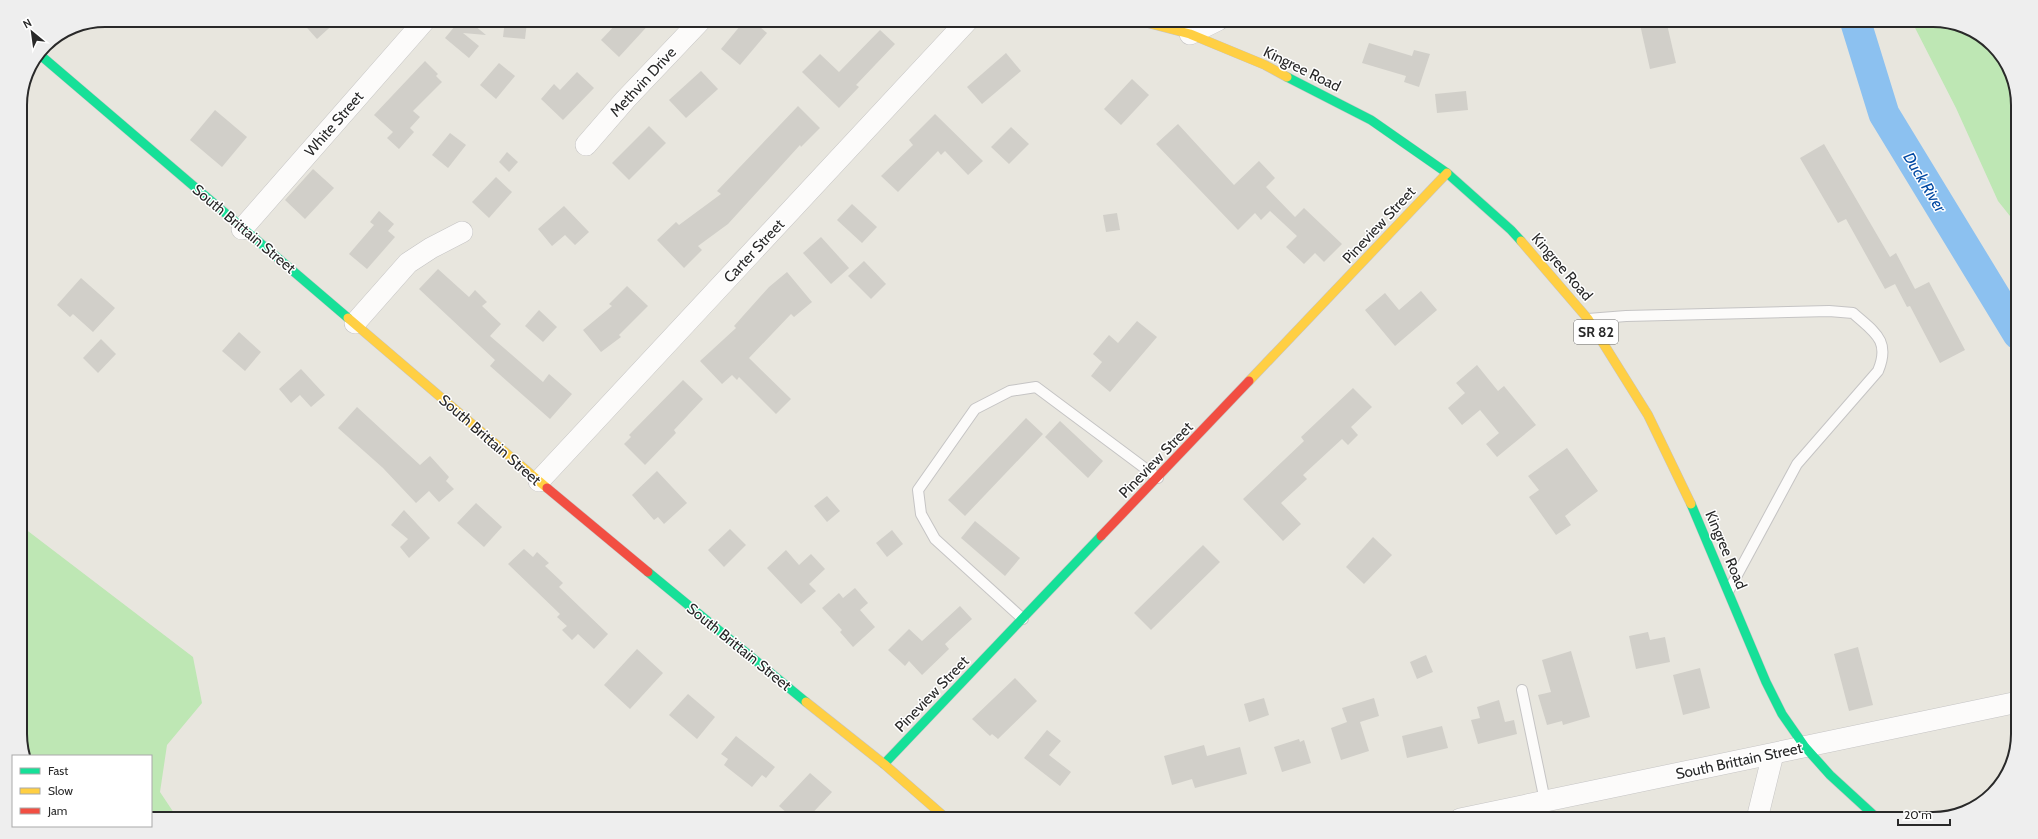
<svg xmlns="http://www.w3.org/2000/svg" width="2038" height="839" font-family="Cabin,sans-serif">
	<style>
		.green { fill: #bee7b4 }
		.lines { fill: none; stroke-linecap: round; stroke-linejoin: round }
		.river { stroke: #8cc1f0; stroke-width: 31 }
		.building { fill: #d1cfc9 }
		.lane-casing { stroke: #c5c4c4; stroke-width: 12 }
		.street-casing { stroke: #c5c4c4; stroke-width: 22 }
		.fast-casing { stroke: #c5c4c4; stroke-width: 10 }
		.slow-casing { stroke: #c5c4c4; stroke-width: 10 }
		.jam-casing { stroke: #c5c4c4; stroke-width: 10 }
		.lane { stroke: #fcfbfa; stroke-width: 10 }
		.street { stroke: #fcfbfa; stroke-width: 21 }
		.fast { stroke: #16e098; stroke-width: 9 }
		.slow { stroke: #ffcf43; stroke-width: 9 }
		.jam { stroke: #f24e42; stroke-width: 9 }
		.labels { text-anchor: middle; stroke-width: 3; stroke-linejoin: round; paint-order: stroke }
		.shield { fill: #fff; stroke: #696969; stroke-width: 1 }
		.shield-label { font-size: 14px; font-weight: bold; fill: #292929 }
		.street-label { font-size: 15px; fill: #292929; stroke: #fff }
		.water-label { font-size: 16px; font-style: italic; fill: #034aa3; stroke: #fff }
		.rim { fill: none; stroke: #292929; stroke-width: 2 }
	</style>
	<rect width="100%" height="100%" fill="#e8e6de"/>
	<g class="green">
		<path d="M1911,20h21l33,6 35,28 18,46v126l-20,-25 -42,-93z"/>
		<path d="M20,525l173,132 9,46 -35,42 -7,47 18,27h-27v-63h-125l-6,-17z"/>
	</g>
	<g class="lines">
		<path class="river" d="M1855,20l29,94 134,220"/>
	</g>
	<g class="building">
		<path d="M300,20h38l-21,19z"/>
		<path d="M460,20h8l18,15 -23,-2 16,13 -10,12 -24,-20z"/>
		<path d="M505,20l22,2 -2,17 -22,-2z"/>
		<path d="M620,20h33l-34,37 -18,-17z"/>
		<path d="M745,20h7l15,13 -27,32 -19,-16z"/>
		<path d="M1639,20h27l10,43 -26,6z"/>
		<path d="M880,30l15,14 -39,41 3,2 -20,21 -37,-36 18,-18 19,18z"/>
		<path d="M1369,43l43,13 2,-6 16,4 -11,33 -15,-5 2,-6 -44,-13z"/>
		<path d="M1006,53l15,18 -39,33 -15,-17z"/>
		<path d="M425,61l13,13 -2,2 6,6 -29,29 7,6 -10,11 4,4 -15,17 -12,-11 6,-6 -19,-17z"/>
		<path d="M499,63l16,13 -19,23 -16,-14z"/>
		<path d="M701,71l17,18 -32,29 -17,-18z"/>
		<path d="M577,72l17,16 -31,32 -22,-21 13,-15 6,6z"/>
		<path d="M1132,79l17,16 -28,30 -17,-16z"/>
		<path d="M1466,91l2,19 -31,3 -2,-19z"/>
		<path d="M798,106l22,22 -19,19 -1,-2 -72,79 -30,22 4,4 -18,18 -27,-28 19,-18 3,3 42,-31 -4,-3z"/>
		<path d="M215,110l32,27 -25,30 -32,-27z"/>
		<path d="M935,114l48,47 -15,14 -23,-24 -4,4 -3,-4 -40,41 -17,-16 32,-31 -4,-5z"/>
		<path d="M1178,124l56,61 25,-24 16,17 -9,9 29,30 9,-9 38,36 -18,18 -9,-9 -11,11 -18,-17 11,-11 -27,-25 -9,9 -6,-7 -17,17 -82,-86z"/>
		<path d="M649,126l17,17 -37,37 -17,-17z"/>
		<path d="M1011,127l18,17 -20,20 -18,-17z"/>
		<path d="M450,133l16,12 -18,23 -16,-13z"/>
		<path d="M1824,144l66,113 6,-4 19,36 14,-7 36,68 -25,13 -30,-57 -3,1 -12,-23 -10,5 -39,-70 -8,4 -38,-65z"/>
		<path d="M507,152l11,10 -9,10 -10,-10z"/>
		<path d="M313,169l21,19 -29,31 -20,-19z"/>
		<path d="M496,177l16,15 -23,26 -17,-16z"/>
		<path d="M852,204l25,23 -15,16 -25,-23z"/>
		<path d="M564,206l25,26 -14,13 -10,-10 -13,11 -14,-17z"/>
		<path d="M379,211l15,13 -6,7 7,6 -28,32 -18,-15 25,-29 -4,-3z"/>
		<path d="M1117,213l3,17 -14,2 -3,-17z"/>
		<path d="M821,237l28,31 -18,16 -28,-31z"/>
		<path d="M864,261l22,23 -15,15 -23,-23z"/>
		<path d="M438,269l31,28 6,-7 12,12 -5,4 19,18 -11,12 53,46 6,-8 23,20 -22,25 -60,-53 5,-6 -76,-71z"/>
		<path d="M787,272l25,30 -18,15 -3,-3 -42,44 42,41 -15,15 -37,-37 -2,3 -5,-5 -10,9 -22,-23 36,-33 -2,-2 35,-39z"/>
		<path d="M81,278l34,30 -22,24 -20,-18 -3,3 -13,-12z"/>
		<path d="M627,286l21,20 -29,29 2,2 -20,15 -18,-22 29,-24 -3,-2z"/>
		<path d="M1421,291l16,19 -42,36 -30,-36 20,-17 14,17z"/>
		<path d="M539,310l18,17 -14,15 -18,-16z"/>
		<path d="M1137,321l20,16 -47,55 -19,-16 11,-14 -9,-8 16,-19 9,8z"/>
		<path d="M239,332l22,20 -16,19 -23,-20z"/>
		<path d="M101,339l15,15 -18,19 -15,-15z"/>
		<path d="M1477,365l21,26 6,-5 32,39 -39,32 -11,-13 13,-11 -19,-23 -18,15 -14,-17 17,-15 -9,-10z"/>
		<path d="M301,369l24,26 -14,12 -11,-12 -9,8 -12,-14z"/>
		<path d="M683,380l20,19 -29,31 2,3 -31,32 -21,-21 7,-7 -2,-2z"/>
		<path d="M1353,388l19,19 -21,20 7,8 -10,10 -6,-6 -39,36 4,4 -26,24 20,21 -18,17 -40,-42 61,-58 -3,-4z"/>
		<path d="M357,407l63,58 10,-9 19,21 -3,4 8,8 -15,13 -10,-11 -13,12 -33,-35 -45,-40z"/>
		<path d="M1026,418l17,16 -78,82 -17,-16z"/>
		<path d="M1060,421l43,40 -15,17 -43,-41z"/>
		<path d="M1567,448l31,43 -33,25 6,9 -15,10 -27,-38 10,-7 -11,-14z"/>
		<path d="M657,471l30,32 -23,21 -6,-7 -4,3 -22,-25z"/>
		<path d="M827,496l13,15 -13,11 -13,-16z"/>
		<path d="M476,503l26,24 -18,20 -27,-24z"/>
		<path d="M404,510l26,28 -21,20 -9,-11 8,-8 -17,-14z"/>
		<path d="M975,521l45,37 -15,18 -44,-38z"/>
		<path d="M730,529l16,16 -22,22 -16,-17z"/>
		<path d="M892,530l11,14 -16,13 -11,-14z"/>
		<path d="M1373,537l19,18 -28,29 -18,-17z"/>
		<path d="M1203,545l17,17 -69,68 -17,-17z"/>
		<path d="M524,549l9,8 4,-5 12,11 -4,3 18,17 -4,4 49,47 -14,15 -16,-15 -6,6 -10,-10 5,-4 -10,-9 3,-3 -52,-50z"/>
		<path d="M786,550l13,15 12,-11 14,15 -16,15 7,7 -15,13 -34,-36z"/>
		<path d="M855,588l13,15 -8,7 15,17 -22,20 -13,-15 2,-2 -20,-22 17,-15 4,5z"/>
		<path d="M960,606l12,13 -27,25 4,5 -27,26 -13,-14 -4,5 -17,-16 21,-21 13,12z"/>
		<path d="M1648,632l2,8 15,-3 5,25 -34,7 -7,-33z"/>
		<path d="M1858,647l15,58 -24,6 -15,-57z"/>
		<path d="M637,649l26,24 -33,36 -26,-24z"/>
		<path d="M1571,651l19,66 -27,8 -1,-4 -15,4 -9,-30 13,-3 -9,-32z"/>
		<path d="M1426,655l7,17 -16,7 -7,-17z"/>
		<path d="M1700,668l10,40 -27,7 -10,-40z"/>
		<path d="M1015,678l22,23 -39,38 -6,-5 -2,2 -18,-17z"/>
		<path d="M688,694l27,23 -18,22 -28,-24z"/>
		<path d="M1264,698l5,17 -20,7 -5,-18z"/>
		<path d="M1374,698l5,18 -19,6 9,29 -28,9 -10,-32 16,-6 -5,-14z"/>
		<path d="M1499,700l6,22 9,-2 3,14 -39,10 -7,-24 9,-2 -3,-11z"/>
		<path d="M1442,726l6,22 -41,10 -5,-22z"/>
		<path d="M1047,730l14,11 -12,14 22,17 -11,14 -36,-28z"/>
		<path d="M736,736l39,31 -9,11 -4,-3 -10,12 -28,-22 4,-6 -7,-5z"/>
		<path d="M1299,739l1,3 4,-2 7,23 -29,9 -8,-25z"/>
		<path d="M1204,745l3,11 33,-9 7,27 -52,14 -3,-9 -20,6 -8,-29z"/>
		<path d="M810,773l22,19 -25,27h-26l6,-6 -8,-7z"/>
	</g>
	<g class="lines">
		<g class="lane-casing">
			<g id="lane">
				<path d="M1588,319l38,-3 203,-5 24,2c21,19 38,27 25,58l-81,93 -68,126"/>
				<path d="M1023,619l-88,-80 -14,-25 -3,-24 57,-81 35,-18 26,-4 122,91"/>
				<path d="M1522,690l23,111"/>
			</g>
		</g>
		<g class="street-casing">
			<g id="street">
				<path d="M1190,34l28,-14"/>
				<path d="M586,145l39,-45 76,-80"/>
				<path d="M242,229l183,-209"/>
				<path d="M355,323l53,-60 23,-15 31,-16"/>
				<path d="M539,481l429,-461"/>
				<path d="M1460,819l558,-117"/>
				<path d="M1757,819l16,-65"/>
			</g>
		</g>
		<g class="fast-casing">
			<g id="fast">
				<path d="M39,54l309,264"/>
				<path d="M1287,77l84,43 76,53 64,57 10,11"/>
				<path d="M1691,504l75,178 16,32 23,33 25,28 48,44"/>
				<path d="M648,572l158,130"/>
				<path d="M884,764l217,-228"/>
			</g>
		</g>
		<g class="slow-casing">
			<g id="slow">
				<path d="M1136,20l54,14 75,31 22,12"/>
				<path d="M1521,241l67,78 60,96 43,89"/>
				<path d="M348,318l199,170"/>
				<path d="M1249,381l198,-208"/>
				<path d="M806,702l78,62 63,55"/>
			</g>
		</g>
		<g class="jam-casing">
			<g id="jam">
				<path d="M547,488l101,84"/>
				<path d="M1101,536l148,-155"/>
			</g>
		</g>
		<use href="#lane" class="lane"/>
		<use href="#street" class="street"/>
		<use href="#fast" class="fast"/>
		<use href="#slow" class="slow"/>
		<use href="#jam" class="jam"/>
	</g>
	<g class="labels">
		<rect class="shield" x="1574" y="320" width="44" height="24" rx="3"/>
		<g class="shield-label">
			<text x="1596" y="337">SR 82</text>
		</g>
		<g class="street-label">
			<text transform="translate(1302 69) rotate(26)" y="5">Kingree Road</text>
			<text transform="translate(643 82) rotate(-47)" y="5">Methvin Drive</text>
			<text transform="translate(334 124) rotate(-49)" y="5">White Street</text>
			<text transform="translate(1379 225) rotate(-47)" y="5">Pineview Street</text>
			<text transform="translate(244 229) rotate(40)" y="5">South Brittain Street</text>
			<text transform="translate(754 251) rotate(-47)" y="5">Carter Street</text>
			<text transform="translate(1562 267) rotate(49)" y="5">Kingree Road</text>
			<text transform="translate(490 440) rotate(41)" y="5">South Brittain Street</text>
			<text transform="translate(1156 460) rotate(-46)" y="5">Pineview Street</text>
			<text transform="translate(1726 550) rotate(67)" y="5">Kingree Road</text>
			<text transform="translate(739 647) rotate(39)" y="5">South Brittain Street</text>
			<text transform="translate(932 694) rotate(-46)" y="5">Pineview Street</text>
			<text transform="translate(1739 761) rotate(-12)" y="5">South Brittain Street</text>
		</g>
		<g class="water-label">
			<text transform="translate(1925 182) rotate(59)" y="6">Duck River</text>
		</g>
	</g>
	<path d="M0 0H2038V839H0ZM105 27H1933A78 78 0 0 1 2011 105V734A78 78 0 0 1 1933 812H105A78 78 0 0 1 27 734V105A78 78 0 0 1 105 27Z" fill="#eee" fill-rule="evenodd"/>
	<path class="rim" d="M105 27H1933A78 78 0 0 1 2011 105V734A78 78 0 0 1 1933 812H105A78 78 0 0 1 27 734V105A78 78 0 0 1 105 27Z"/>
	<rect x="12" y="755" width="140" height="72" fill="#ffffff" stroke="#a9a9a9"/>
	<rect x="20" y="768" width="20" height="6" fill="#16e098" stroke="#a9a9a9"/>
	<text x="48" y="775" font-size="12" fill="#292929">Fast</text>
	<rect x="20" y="788" width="20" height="6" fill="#ffcf43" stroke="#a9a9a9"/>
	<text x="48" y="795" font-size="12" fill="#292929">Slow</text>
	<rect x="20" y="808" width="20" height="6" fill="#f24e42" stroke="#a9a9a9"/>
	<text x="48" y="815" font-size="12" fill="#292929">Jam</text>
	<g transform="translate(32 32) rotate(331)" stroke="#ffffff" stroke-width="3" paint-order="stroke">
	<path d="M0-3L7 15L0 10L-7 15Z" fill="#292929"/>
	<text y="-6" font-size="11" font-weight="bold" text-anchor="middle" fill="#292929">N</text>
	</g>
	<path d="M1898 819v6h52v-6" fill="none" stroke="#292929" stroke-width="2"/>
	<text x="1904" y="819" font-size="12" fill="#292929" stroke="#ffffff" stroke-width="3" paint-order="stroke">20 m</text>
</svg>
